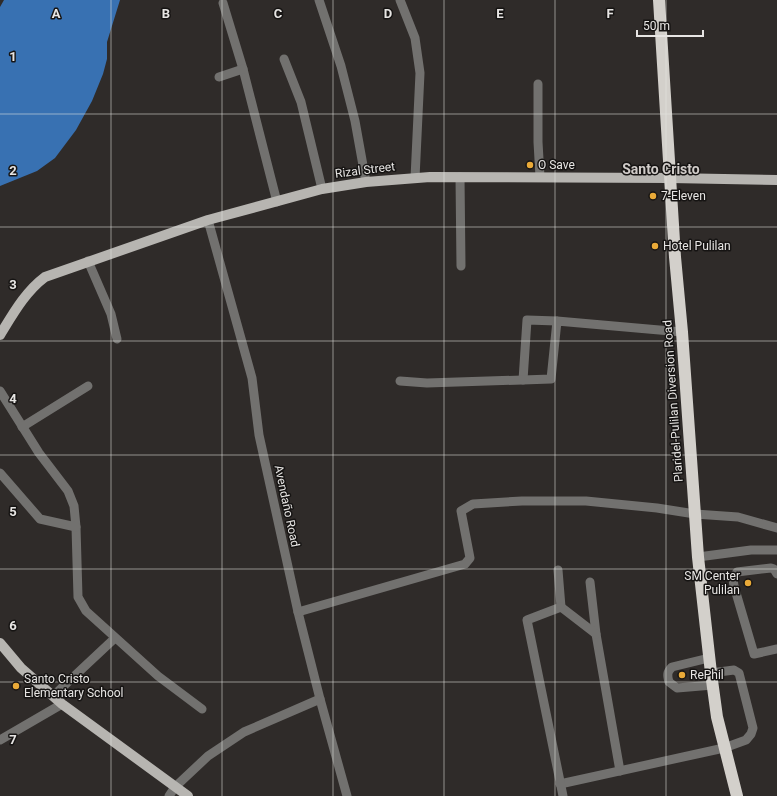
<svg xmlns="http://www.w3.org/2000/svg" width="777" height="796" font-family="Roboto,sans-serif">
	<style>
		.water { fill: #3871b2 }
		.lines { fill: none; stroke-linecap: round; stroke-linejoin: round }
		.minor { stroke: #72716f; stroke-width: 9 }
		.major { stroke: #b7b5b1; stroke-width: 10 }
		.highway { stroke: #d3d0cb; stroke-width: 12 }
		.grid { fill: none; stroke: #e7e5e3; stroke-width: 1; stroke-opacity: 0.55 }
		.poi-dot { fill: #eaaa38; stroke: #161413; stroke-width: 1.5 }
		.labels { text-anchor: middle; stroke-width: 3; stroke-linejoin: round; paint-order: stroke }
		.poi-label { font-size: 12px; fill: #e7e5e3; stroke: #161413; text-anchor: start }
		.street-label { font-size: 12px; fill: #e7e5e3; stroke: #161413 }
		.quarter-label { font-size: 14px; font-weight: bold; fill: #d1ccc9; stroke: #161413 }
		.grid-label { font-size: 13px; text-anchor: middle; font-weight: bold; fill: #e7e5e3; stroke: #161413; stroke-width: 3; stroke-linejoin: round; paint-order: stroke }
	</style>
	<rect width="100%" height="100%" fill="#2f2b29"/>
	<path class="water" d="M4,0h116l-13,42v17l-4,15 -11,27 -16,29 -21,28 -18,13 -37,15v-179z"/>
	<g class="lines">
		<g class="minor">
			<path d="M319,0l22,66 14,55 11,61"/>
			<path d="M400,0l15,38 5,35 -5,105"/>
			<path d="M223,3l20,66 34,133"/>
			<path d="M284,59l17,43 21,87"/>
			<path d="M219,77l24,-8"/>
			<path d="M538,84v58l2,35"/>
			<path d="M460,177l1,89"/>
			<path d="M208,220l44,158 7,57 39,177 22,87 27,97"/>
			<path d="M88,261l23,53 6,25"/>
			<path d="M523,380l4,-60 30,1"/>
			<path d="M400,381l27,2 124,-4 6,-58 125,11"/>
			<path d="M0,391l39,62 29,38 6,15 2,21 2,70 8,14 72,65 44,33"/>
			<path d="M22,427l66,-41"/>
			<path d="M0,473l40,46 36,8"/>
			<path d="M698,557l53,-7h26"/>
			<path d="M558,570l3,37"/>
			<path d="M777,574l-3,-5 -3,-1 -34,4 -4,7 1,7 20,68 23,-5"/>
			<path d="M590,582l6,52 24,137"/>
			<path d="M298,612l167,-48 5,-6 -9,-47 12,-7 49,-3h64l71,7 38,6 43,3 39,11"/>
			<path d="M709,658l-37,9c-5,5 -5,8 -3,15l8,6 36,-3"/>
			<path d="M53,696l62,-58"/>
			<path d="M0,740l62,-36"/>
			<path d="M560,784l164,-36 22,-8 5,-6 2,-6 -14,-55 -5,-3 -23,3"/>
			<path d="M169,796l6,-9 33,-31 36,-24 76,-33"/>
			<path d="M563,796l-36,-176 34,-13 35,27"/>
		</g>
		<g class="major">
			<path d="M0,335c13,-21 25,-43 45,-58l163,-57 114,-31 44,-7 64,-5 240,1 107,2"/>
			<path d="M0,643l21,25 41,36 126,92"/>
		</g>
		<path class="highway" d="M659,0l16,257 7,75 16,225 13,116 6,44 20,79"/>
	</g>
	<path class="grid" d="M111,0v796M222,0v796M333,0v796M444,0v796M555,0v796M666,0v796M0,114h777M0,227h777M0,341h777M0,455h777M0,569h777M0,682h777"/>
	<g class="poi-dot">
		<circle cx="530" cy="165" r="4"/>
		<circle cx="653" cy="196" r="4"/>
		<circle cx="655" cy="246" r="4"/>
		<circle cx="748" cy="583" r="4"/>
		<circle cx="682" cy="675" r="4"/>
		<circle cx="16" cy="686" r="4"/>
	</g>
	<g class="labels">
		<g class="poi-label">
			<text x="538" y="169">O Save</text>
			<text x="661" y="200">7-Eleven</text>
			<text x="663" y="250">Hotel Pulilan</text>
			<text x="740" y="580" text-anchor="end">SM Center<tspan x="740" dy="14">Pulilan</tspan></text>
			<text x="690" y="679">RePhil</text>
			<text x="24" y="683">Santo Cristo<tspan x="24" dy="14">Elementary School</tspan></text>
		</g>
		<g class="street-label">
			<text transform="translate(365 170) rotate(-7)" y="4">Rizal Street</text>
			<text transform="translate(673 401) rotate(-94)" y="4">Plaridel-Pulilan Diversion Road</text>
			<text transform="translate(287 506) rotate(78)" y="4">Avendaño Road</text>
		</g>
		<g class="quarter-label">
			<text x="661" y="174">Santo Cristo</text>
		</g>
	</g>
	<g class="grid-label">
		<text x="56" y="18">A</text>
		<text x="166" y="18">B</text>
		<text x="278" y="18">C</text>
		<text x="388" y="18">D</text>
		<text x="500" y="18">E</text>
		<text x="610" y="18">F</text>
		<text x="13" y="61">1</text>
		<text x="13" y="175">2</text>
		<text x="13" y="289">3</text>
		<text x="13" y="403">4</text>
		<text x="13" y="516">5</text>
		<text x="13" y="630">6</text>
		<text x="13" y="744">7</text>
	</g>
	<path d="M637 30v6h66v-6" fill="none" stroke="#e7e5e3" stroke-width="2"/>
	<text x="643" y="30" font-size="12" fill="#e7e5e3" stroke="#161413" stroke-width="3" paint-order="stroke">50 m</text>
</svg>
